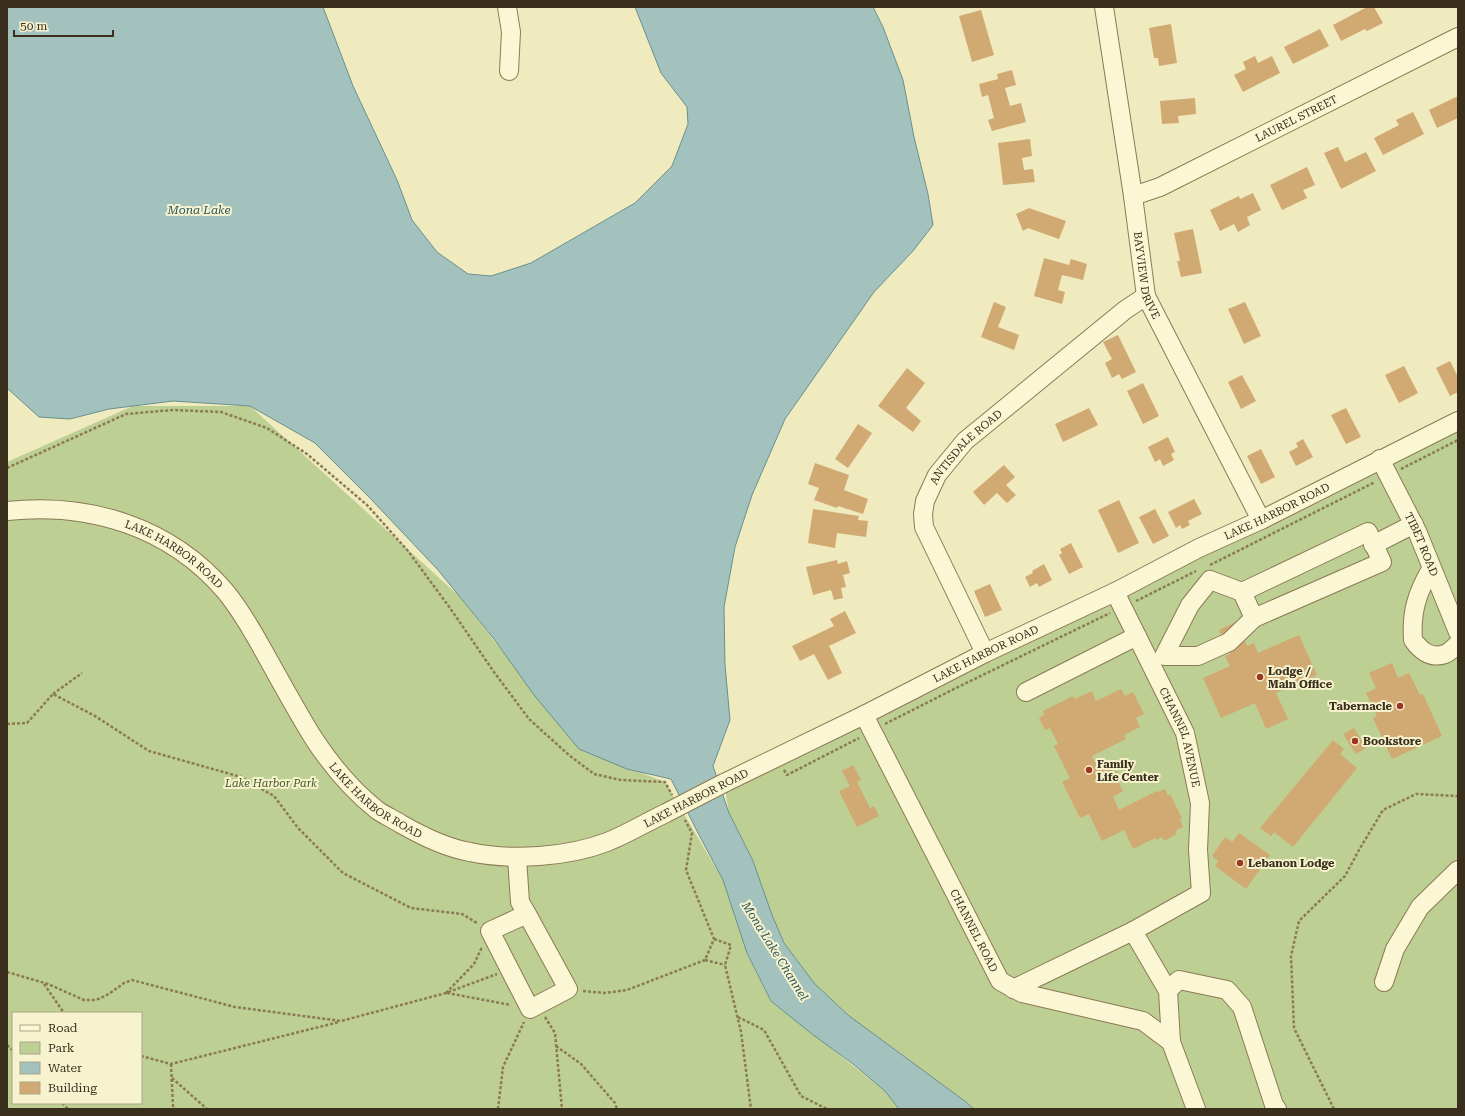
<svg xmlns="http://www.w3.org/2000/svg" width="1465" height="1116" font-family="'Roboto Serif',serif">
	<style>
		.green { fill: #becf93; fill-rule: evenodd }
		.water { fill: #a3c2be; stroke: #69908d }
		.building { fill: #d1aa73 }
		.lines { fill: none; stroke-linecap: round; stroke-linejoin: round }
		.minor-casing { stroke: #8a7b56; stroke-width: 20 }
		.path { stroke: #8a7b56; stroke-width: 2.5; stroke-dasharray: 3 2; stroke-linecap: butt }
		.minor { stroke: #fbf6d3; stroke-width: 18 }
		.minor-bridge-casing { stroke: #8a7b56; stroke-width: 20; stroke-linecap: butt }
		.minor-bridge { stroke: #fbf6d3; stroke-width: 18 }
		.poi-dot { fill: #9d3723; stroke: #f7f3cf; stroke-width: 1.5 }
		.labels { text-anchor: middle; stroke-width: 4; stroke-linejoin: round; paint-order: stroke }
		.street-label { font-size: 11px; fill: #392f1c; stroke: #f7f3cf }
		.poi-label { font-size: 11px; font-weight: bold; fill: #392f1c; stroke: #f7f3cf; text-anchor: start }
		.park-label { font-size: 11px; font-style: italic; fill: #405721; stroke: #f7f3cf }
		.water-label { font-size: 12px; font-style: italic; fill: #2a545a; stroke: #f7f3cf }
	</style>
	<rect width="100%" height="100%" fill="#f0eabf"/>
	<g class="green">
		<path d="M133,406h117l209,190 120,153 86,33 58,98 24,73 24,48 114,90 14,18h-892v-647zM13,1013h128v90h-128z"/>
		<path d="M1458,421v688h-484l-8,-7 -118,-87 -34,-32 -30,-40 -12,-28 -19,-54 -24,-48 -5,-30z"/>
	</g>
	<path class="water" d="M7,7h316l30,79 44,94 15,40 25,32 31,22 23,2 40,-13 104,-60 37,-37 16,-42 -1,-17 -26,-34 -26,-66h238l10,20 20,53 11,57 14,57 5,31 -20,26 -39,41 -89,127 -33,76 -17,52 -11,60 1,58 5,55 -17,46 16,47 24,48 19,54 12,28 30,40 34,32 118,87 8,7h-75l-14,-18 -32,-27 -41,-30 -41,-33 -24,-48 -24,-73 -25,-47 -27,-54 -44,-10 -48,-20 -45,-54 -40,-56 -56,-69 -69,-73 -54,-54 -65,-37 -77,-5 -64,8 -39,10 -31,-2 -32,-29z"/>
	<g class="building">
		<path d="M1367,7h7l9,16 -16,8 -2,-2 -24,12 -8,-16z"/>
		<path d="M981,10l13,45 -22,7 -13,-46z"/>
		<path d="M1171,24l6,39 -18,3 -1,-8h-4l-5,-30z"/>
		<path d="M1320,29l9,17 -36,18 -9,-17z"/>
		<path d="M1255,56l3,7 14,-7 8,17 -37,19 -9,-17 12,-6 -3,-7z"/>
		<path d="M1012,70l4,15 -11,3 5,18 11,-3 5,19 -34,9 -4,-11 6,-2 -6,-23 -6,2 -3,-13 19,-5 -1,-5z"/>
		<path d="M1458,96v22l-21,10 -8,-18z"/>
		<path d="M1195,98l1,16 -18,2 1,7 -17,1 -2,-23z"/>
		<path d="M1413,112l11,22 -41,21 -9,-17 25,-13 -3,-5z"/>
		<path d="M1030,139l2,17 -10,2 2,12 9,-1 2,13 -32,3 -5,-42z"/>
		<path d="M1338,147l7,15 21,-10 10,19 -35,18 -17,-36z"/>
		<path d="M1307,167l8,18 -12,5 4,8 -25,12 -12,-25z"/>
		<path d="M1253,193l8,17 -14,7 3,8 -12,7 -4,-8 -14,7 -10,-21 29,-14 1,3z"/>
		<path d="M1029,208l37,13 -7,18 -31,-11 -5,3 -7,-17z"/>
		<path d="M1193,229l9,44 -21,4 -4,-16h3l-6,-28z"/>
		<path d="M1044,258l25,7 2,-6 16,5 -4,16 -21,-5 -4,15 7,2 -3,12 -28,-8z"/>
		<path d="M994,302l12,5 -8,20 21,8 -5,15 -33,-13z"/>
		<path d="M1245,302l16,34 -17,8 -16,-35z"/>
		<path d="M1118,335l18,37 -14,7 -3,-5 -7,4 -7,-15 7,-4 -9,-17z"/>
		<path d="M1450,361l8,16v15l-8,4 -14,-28z"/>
		<path d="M1404,366l14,27 -19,10 -14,-28z"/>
		<path d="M907,368l18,15 -19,25 15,13 -8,11 -35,-26z"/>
		<path d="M1242,375l14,26 -15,8 -13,-27z"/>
		<path d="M1143,383l16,33 -16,8 -16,-33z"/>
		<path d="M1089,408l9,17 -35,17 -8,-18z"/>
		<path d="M1346,408l15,29 -15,7 -15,-29z"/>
		<path d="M858,424l14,9 -24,35 -13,-9z"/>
		<path d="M1168,437l7,15 -4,2 3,6 -11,6 -3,-7 -5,3 -7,-15z"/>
		<path d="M1303,439l10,18 -17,9 -7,-14 9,-5 -2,-4z"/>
		<path d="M1261,449l14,28 -14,7 -14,-28z"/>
		<path d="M815,463l34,12 -5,15 24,9 -5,15 -25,-8 -1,2 -23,-8 5,-12 -11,-4z"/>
		<path d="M1004,465l11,12 -9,8 10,10 -9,8 -10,-10 -13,12 -11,-13z"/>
		<path d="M1194,499l8,15 -14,7 2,4 -8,4 -2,-4 -4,3 -8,-16z"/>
		<path d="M1119,500l20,43 -21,10 -20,-43z"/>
		<path d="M813,509l46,7 -1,4 10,1 -2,16 -29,-4 -2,15 -27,-5z"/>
		<path d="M1155,509l14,27 -16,8 -14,-27z"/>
		<path d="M1071,543l12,24 -14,7 -10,-19 3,-2 -2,-4z"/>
		<path d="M837,560l1,4 9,-3 3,12 -7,2 3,12 -5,1 2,10 -9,2 -3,-10 -18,5 -7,-28z"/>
		<path d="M1044,564l8,16 -13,7 -2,-4 -7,4 -5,-10 8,-4 -1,-2z"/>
		<path d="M990,584l12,26 -17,7 -11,-26z"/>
		<path d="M845,611l11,22 -27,13 13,27 -14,7 -14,-26 -14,7 -8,-15 42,-20 -4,-7z"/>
		<path d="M1236,622l11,24 7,-3 4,10 41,-18 18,40 -41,18 12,26 -22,10 -11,-26 -34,15 -18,-40 27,-12 -5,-10 5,-2 -11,-24z"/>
		<path d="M1392,663l6,15 11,-5 11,22 3,-1 19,42 -50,23 -19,-41 4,-2 -11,-23 10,-5 -7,-15z"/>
		<path d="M1121,689l4,7 8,-4 11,22 -8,4 4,9 -16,8 2,4 -34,17 6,12 10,-6 5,10 4,-1 2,5 -2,4 6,11 -10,6 6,13 38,-19 1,1 7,-3 3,7 2,-2 12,24 -2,1 3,8 -8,4 2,3 -13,7 -2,-4 -6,3 -1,-2 -22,11 -9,-19 -22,11 -13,-27 -9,4 -18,-36 8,-4 -16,-32 4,-2 -8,-16 -5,2 -6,-12 5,-3 -1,-4 30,-15 2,3 17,-8 4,10z"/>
		<path d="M1354,728l12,20 -10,6 -13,-20z"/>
		<path d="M1333,740l11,9 -4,5 17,14 -64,79 -19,-15 -3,4 -11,-8z"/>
		<path d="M853,765l8,15 -4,2 13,26 4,-2 5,10 -22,11 -18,-36 11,-5 -8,-15z"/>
		<path d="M1239,833l31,22 -24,34 -31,-23 3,-5 -6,-5 13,-19 7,5z"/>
	</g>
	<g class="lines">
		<g class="minor-casing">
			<g id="minor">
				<path d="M507,7l4,25 -2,39"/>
				<path id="s1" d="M1104,7l29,189 13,100 115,224"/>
				<path id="s2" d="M1133,196l27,-9 298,-150"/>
				<path id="s3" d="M1380,459l37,72 41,101"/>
				<path id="s4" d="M7,511c83,-9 163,16 218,80 15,18 27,39 38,59 17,30 33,60 51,89 17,26 38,51 63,71 7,5 16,9 24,14 21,12 45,24 69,28 41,9 98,5 137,-10 20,-8 40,-20 59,-29"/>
				<path d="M1373,545l41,-21"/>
				<path d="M1431,569c-14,24 -20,43 -18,71 8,11 18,19 32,14 5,-2 9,-7 13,-10"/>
				<path id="s5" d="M1115,592l70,141 15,70 -2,47 3,43 -68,38"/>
				<path d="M1242,592l12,26 -25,24 -31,14h-34l26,-51 20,-25 32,12 126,-60 14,30 -128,56"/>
				<path id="s6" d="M985,653l-61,-126 -1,-13 2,-13 12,-26 28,-34 160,-131 21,-14"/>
				<path d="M1026,692l111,-56"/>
				<path id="s7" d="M864,715l136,266 22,12 121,28 28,21 25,67"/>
				<path id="s8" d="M724,783l140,-68 121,-62 130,-61 84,-44 62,-28 197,-99"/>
				<path d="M517,858l3,44 7,12 41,75 -38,20 -40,-78 37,-17"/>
				<path d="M1384,982l11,-33 25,-42 38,-37"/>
				<path d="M1013,989l120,-58 35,60 3,51"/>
				<path d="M1168,990l11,-10 48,10 15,17 32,98 3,4"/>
			</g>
		</g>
		<g class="path">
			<path d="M7,468l119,-54 47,-4 48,2 46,16 40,26 60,51 41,46 42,57 44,64 35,47 41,37 24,18 27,6 44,2 7,13"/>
			<path d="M1401,469l57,-29"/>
			<path d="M1210,565l165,-83"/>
			<path d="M1136,601l60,-30"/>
			<path d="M53,694l29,-21"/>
			<path d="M7,724l20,-1 26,-29 42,22 54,35 92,26 33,19 24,32 45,45 68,35 51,6 15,9"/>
			<path d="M885,724l71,-36 154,-75"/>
			<path d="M784,770l3,5 72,-37"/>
			<path d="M714,939l17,6 -6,20 16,67 10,77"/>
			<path d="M705,960l20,5"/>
			<path d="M7,972l41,12 36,16h12l13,-6 15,-11 8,-3 103,27 106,14 105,-28 51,-19"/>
			<path d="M44,984l20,29"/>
			<path d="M583,991l22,2 22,-3 78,-30 9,-21 -28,-69 6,-37 -7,-13"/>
			<path d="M446,993l28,-29 8,-17"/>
			<path d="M447,993l64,12"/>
			<path d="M545,1017l10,16 7,76"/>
			<path d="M738,1017l26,13 37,66 26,13"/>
			<path d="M7,1045l6,6"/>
			<path d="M556,1046l25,18 34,39 2,6"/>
			<path d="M141,1056l30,8 168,-42"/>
			<path d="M171,1064l2,43 2,2"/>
			<path d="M172,1078l35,31"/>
			<path d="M62,1103l6,6"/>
			<path d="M498,1109l5,-42 21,-45"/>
			<path d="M1334,1109l-40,-81 -3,-72 8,-35 46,-45 14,-26 24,-40 33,-16 42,2"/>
		</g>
		<use href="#minor" class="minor"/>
		<g class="minor-bridge-casing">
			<path id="minor-bridge" d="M666,813l58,-30"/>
		</g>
		<use href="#minor-bridge" class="minor-bridge"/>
	</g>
	<g class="poi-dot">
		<circle cx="1260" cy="677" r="4"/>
		<circle cx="1400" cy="706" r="4"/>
		<circle cx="1355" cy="741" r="4"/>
		<circle cx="1089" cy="770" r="4"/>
		<circle cx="1240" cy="863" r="4"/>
	</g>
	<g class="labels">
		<g class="street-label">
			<text dy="4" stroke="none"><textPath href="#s2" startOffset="181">LAUREL STREET</textPath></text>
			<text dy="4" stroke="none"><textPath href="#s1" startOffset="272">BAYVIEW DRIVE</textPath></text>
			<text dy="4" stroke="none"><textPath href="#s6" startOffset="235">ANTISDALE ROAD</textPath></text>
			<text dy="4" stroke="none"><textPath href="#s8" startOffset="616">LAKE HARBOR ROAD</textPath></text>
			<text dy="4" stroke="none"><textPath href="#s3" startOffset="95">TIBET ROAD</textPath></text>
			<text dy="4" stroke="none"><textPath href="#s4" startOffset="178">LAKE HARBOR ROAD</textPath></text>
			<text dy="4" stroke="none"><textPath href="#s8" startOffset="292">LAKE HARBOR ROAD</textPath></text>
			<text dy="4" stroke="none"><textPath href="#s5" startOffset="160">CHANNEL AVENUE</textPath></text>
			<text dy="4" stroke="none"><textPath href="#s4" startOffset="503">LAKE HARBOR ROAD</textPath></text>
			<text transform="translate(696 798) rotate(-27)" y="4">LAKE HARBOR ROAD</text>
			<text dy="4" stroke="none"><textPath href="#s7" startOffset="242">CHANNEL ROAD</textPath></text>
		</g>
		<g class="poi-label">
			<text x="1268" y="675">Lodge /<tspan x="1268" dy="13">Main Office</tspan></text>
			<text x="1392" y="710" text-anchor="end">Tabernacle</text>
			<text x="1363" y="745">Bookstore</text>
			<text x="1097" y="768">Family<tspan x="1097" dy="13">Life Center</tspan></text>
			<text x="1248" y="867">Lebanon Lodge</text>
		</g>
		<g class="park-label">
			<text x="271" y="787">Lake Harbor Park</text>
		</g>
		<g class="water-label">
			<text x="199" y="214">Mona Lake</text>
			<text transform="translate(775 951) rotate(58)" y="4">Mona Lake Channel</text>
		</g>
	</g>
	<rect width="1465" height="1116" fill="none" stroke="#392f1c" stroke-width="16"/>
	<rect x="12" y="1012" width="130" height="92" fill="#f7f3cf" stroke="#aba587"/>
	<rect x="20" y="1025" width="20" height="6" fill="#fbf6d3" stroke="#aba587"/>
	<text x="48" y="1032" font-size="12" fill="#392f1c">Road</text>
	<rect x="20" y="1042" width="20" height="12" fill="#becf93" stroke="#aba587"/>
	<text x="48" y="1052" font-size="12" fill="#392f1c">Park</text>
	<rect x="20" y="1062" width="20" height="12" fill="#a3c2be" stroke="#aba587"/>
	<text x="48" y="1072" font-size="12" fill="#392f1c">Water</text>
	<rect x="20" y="1082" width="20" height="12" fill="#d1aa73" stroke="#aba587"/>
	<text x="48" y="1092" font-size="12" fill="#392f1c">Building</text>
	<path d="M14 30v6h99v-6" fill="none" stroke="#392f1c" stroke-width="2"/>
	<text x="20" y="30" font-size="12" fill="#392f1c" stroke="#f7f3cf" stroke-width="3" paint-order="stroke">50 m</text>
</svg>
